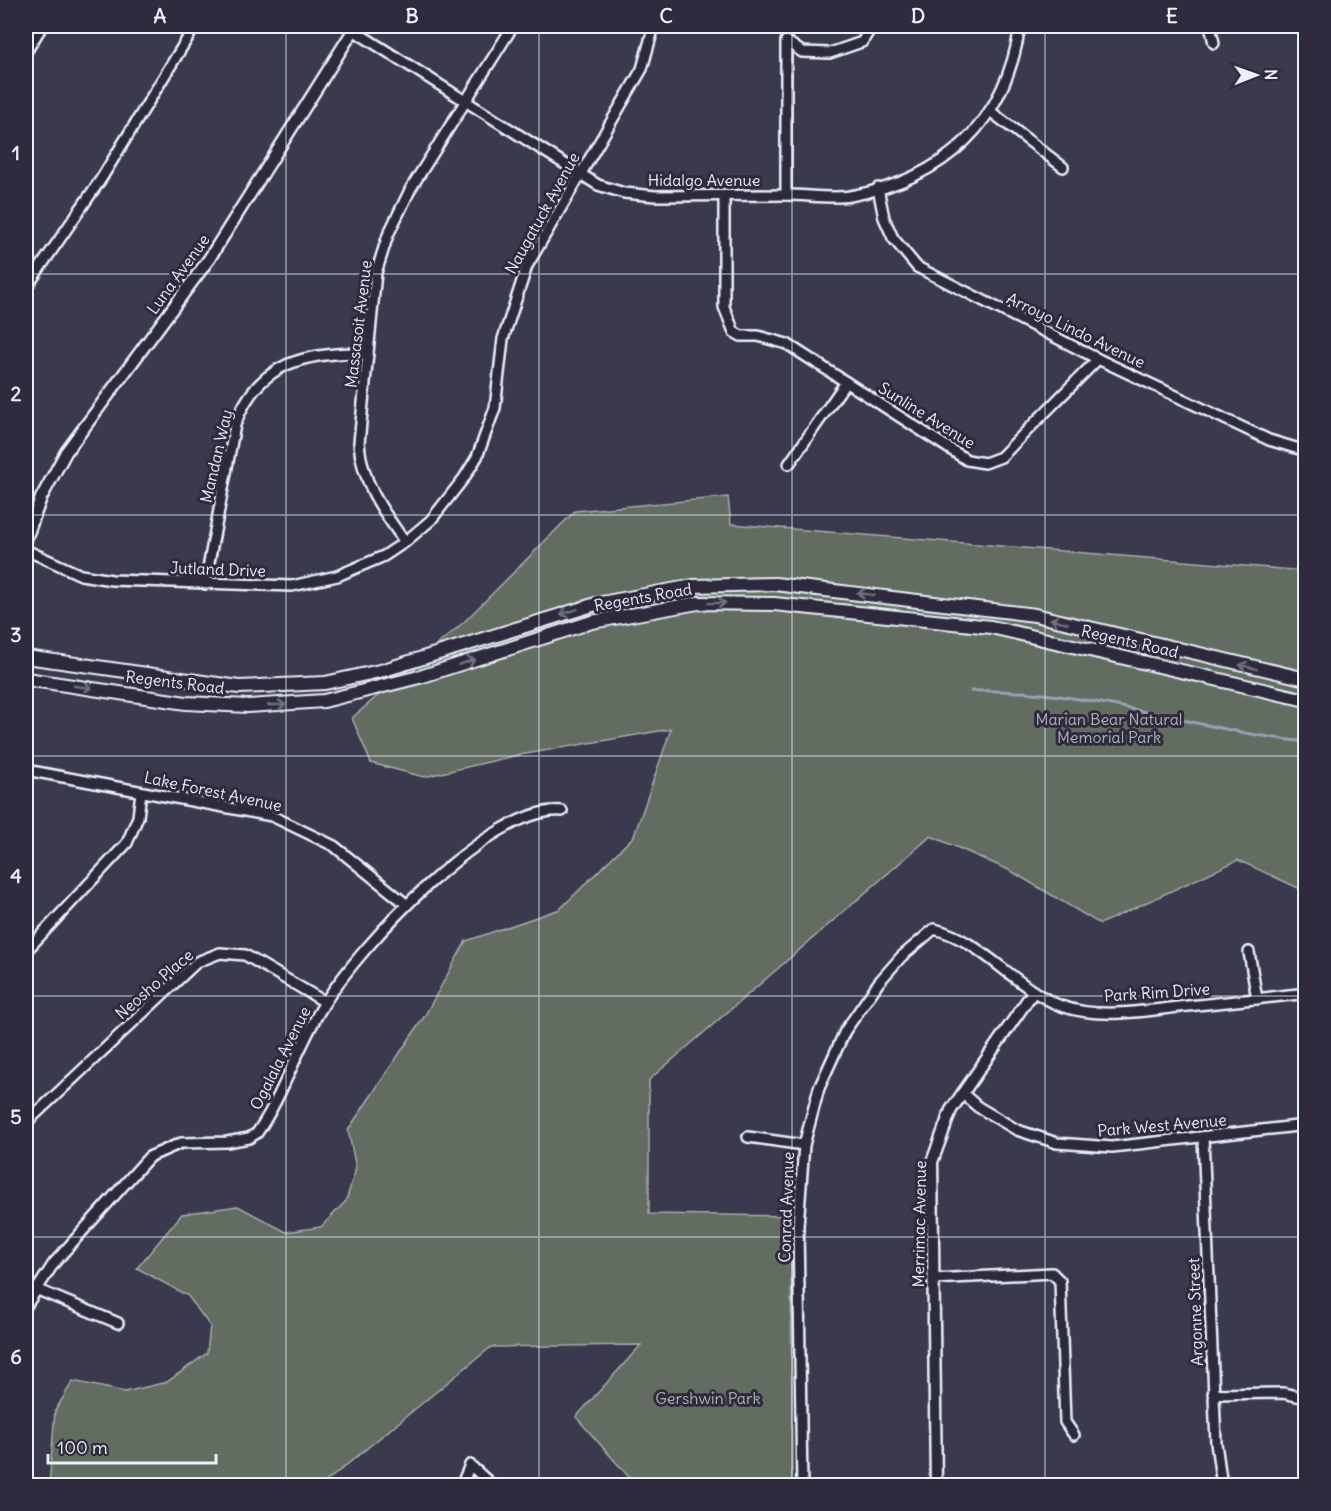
<svg xmlns="http://www.w3.org/2000/svg" width="1331" height="1511" font-family="Delius,sans-serif">
	<style>
		.green { fill: #626c61; stroke: #a5aeac; stroke-width: 1.5 }
		.lines { fill: none; stroke-linecap: round; stroke-linejoin: round }
		.stream { stroke: #96a2b5; stroke-width: 3 }
		.minor-casing { stroke: #e8f1f8; stroke-width: 14 }
		.tertiary-casing { stroke: #e8f1f8; stroke-width: 15 }
		.secondary-casing { stroke: #e8f1f8; stroke-width: 16 }
		.minor { stroke: #2f2a3d; stroke-width: 9 }
		.tertiary { stroke: #2f2a3d; stroke-width: 10 }
		.secondary { stroke: #2f2a3d; stroke-width: 12 }
		.oneway { stroke: #70707e }
		.grid { fill: none; stroke: #e8f1f8; stroke-width: 1.5; stroke-opacity: 0.55 }
		.labels { text-anchor: middle; stroke-width: 6; stroke-linejoin: round; paint-order: stroke }
		.street-label { font-size: 16px; fill: #e8f1f8; stroke: #2f2a3d }
		.park-label { font-size: 16px; fill: #acb5b4; stroke: #2f2a3d }
		.neatline { fill: none; stroke: #e8f1f8; stroke-width: 2 }
		.grid-label { font-size: 20px; text-anchor: middle; font-weight: bold; fill: #e8f1f8 }
	</style>
	<rect width="100%" height="100%" fill="#3b394e"/>
	<filter id="ink" filterUnits="userSpaceOnUse"><feTurbulence type="fractalNoise" baseFrequency=".0167" numOctaves="2"/><feDisplacementMap in="SourceGraphic" scale="12" xChannelSelector="R" yChannelSelector="G"/><feConvolveMatrix kernelMatrix="1 2 1 2 8 2 1 2 1" color-interpolation-filters="sRGB"/></filter>
	<g filter="url(#ink)">
		<path class="green" d="M728,497l3,27 574,47v320l-67,-31 -138,64 -89,-53 -80,-35 -282,244v134l142,2 1,269h-156l-60,-68 65,-72 -150,2 -169,138 -273,1 6,-75 18,-30 52,11 42,-10 40,-29 3,-27 -22,-30 -51,-28 45,-54 56,-8 48,26 35,-5 25,-26 10,-33 -8,-38 76,-113 42,-76 94,-32 74,-73 37,-107 -157,27 -90,21 -53,-14 -19,-45 112,-96 111,-111z"/>
		<g class="lines">
			<path class="stream" d="M971,691c114,-4 222,39 335,51"/>
			<g class="minor-casing">
				<g id="minor">
					<path d="M1210,26l4,17"/>
					<path d="M353,30l245,155 26,8 31,3c44,0 88,-1 132,-1 20,0 44,4 63,1 95,-17 156,-74 170,-170"/>
					<path d="M26,52l16,-26"/>
					<path d="M990,111l73,56"/>
					<path d="M878,188l6,30 9,20 24,29 181,92 171,81 37,11"/>
					<path d="M786,195v-154l16,11 28,1 32,-11 10,-16"/>
					<path d="M724,196v111l10,25 7,4h17l29,8 180,116 18,3 16,-6 97,-98"/>
					<path d="M26,288l75,-109 94,-153"/>
					<path d="M789,464l57,-82"/>
					<path d="M405,542c-23,-32 -43,-59 -46,-99l17,-170 12,-38 23,-47 102,-162"/>
					<path d="M26,550l55,25 31,5 180,6 45,-10 47,-20 21,-14 26,-22 33,-42 13,-21 18,-49 8,-69 24,-73 115,-197 12,-43"/>
					<path d="M205,584l30,-159c23,-64 72,-73 133,-72"/>
					<path d="M26,770l246,46 62,30 72,58"/>
					<path d="M26,951l101,-108 11,-26 3,-25"/>
					<path d="M1249,952l8,47"/>
					<path d="M962,1093l16,14 39,23 40,13 55,4 194,-22"/>
					<path d="M26,1123l171,-161 23,-9 25,2 80,47"/>
					<path d="M748,1137l56,8"/>
					<path d="M1203,1137l13,306 6,43"/>
					<path d="M933,1279l119,-6 8,8 5,141 9,13"/>
					<path d="M26,1285l92,38"/>
					<path d="M26,1306l28,-43 95,-106 32,-14 46,-1 22,-4 8,-5c27,-39 41,-88 67,-129 37,-59 165,-198 238,-193"/>
					<path d="M1213,1394l70,-1 23,5"/>
					<path d="M461,1486l9,-21 23,21"/>
					<path d="M802,1486l-4,-260 6,-81 15,-57 26,-57 34,-49 22,-25 33,-28c48,11 81,59 127,77 40,14 86,4 127,0 39,-4 78,-8 118,-13"/>
				</g>
			</g>
			<g class="tertiary-casing">
				<g id="tertiary">
					<path d="M26,539l15,-41 25,-46 143,-193 147,-233"/>
					<path d="M936,1486l-4,-324 19,-52 82,-118"/>
				</g>
			</g>
			<g class="secondary-casing">
				<g id="secondary">
					<path d="M26,657l213,30 86,-4 59,-13 212,-66 97,-18 82,-2 260,31 271,64"/>
					<path d="M26,679l160,24 62,3 76,-5 99,-25 169,-54 106,-19 76,1 217,23 315,73"/>
				</g>
			</g>
			<use href="#minor" class="minor"/>
			<use href="#tertiary" class="tertiary"/>
			<use href="#secondary" class="secondary"/>
		</g>
		<defs><path id="oneway-shaft" d="M-6 0H5M1.5-3L5.5 0L1.5 3" fill="none" stroke-width="1.6" stroke-linecap="round" stroke-linejoin="round" transform="scale(1.5)"/></defs>
		<g class="oneway">
			<use href="#oneway-shaft" transform="translate(866 594) rotate(-173)"/>
			<use href="#oneway-shaft" transform="translate(717 603)"/>
			<use href="#oneway-shaft" transform="translate(569 612) rotate(162)"/>
			<use href="#oneway-shaft" transform="translate(1059 621) rotate(-166)"/>
			<use href="#oneway-shaft" transform="translate(467 662) rotate(-18)"/>
			<use href="#oneway-shaft" transform="translate(1248 667) rotate(-166)"/>
			<use href="#oneway-shaft" transform="translate(83 687) rotate(8)"/>
			<use href="#oneway-shaft" transform="translate(277 705) rotate(-2)"/>
		</g>
	</g>
	<path class="grid" d="M286,26v1460M539,26v1460M792,26v1460M1045,26v1460M26,274h1280M26,515h1280M26,756h1280M26,996h1280M26,1237h1280"/>
	<g class="labels">
		<g class="street-label">
			<text x="704" y="186">Hidalgo Avenue</text>
			<text transform="translate(542 213) rotate(-61)" y="6">Naugatuck Avenue</text>
			<text transform="translate(178 274) rotate(-54)" y="6">Luna Avenue</text>
			<text transform="translate(358 324) rotate(-83)" y="6">Massasoit Avenue</text>
			<text transform="translate(1076 330) rotate(26)" y="6">Arroyo Lindo Avenue</text>
			<text transform="translate(927 415) rotate(32)" y="6">Sunline Avenue</text>
			<text transform="translate(216 456) rotate(-77)" y="6">Mandan Way</text>
			<text transform="translate(218 569) rotate(2)" y="6">Jutland Drive</text>
			<text transform="translate(643 597) rotate(-10)" y="6">Regents Road</text>
			<text transform="translate(1130 641) rotate(13)" y="6">Regents Road</text>
			<text transform="translate(175 682) rotate(7)" y="6">Regents Road</text>
			<text transform="translate(213 791) rotate(12)" y="6">Lake Forest Avenue</text>
			<text transform="translate(154 984) rotate(-41)" y="6">Neosho Place</text>
			<text transform="translate(1157 992) rotate(-4)" y="6">Park Rim Drive</text>
			<text transform="translate(280 1058) rotate(-63)" y="6">Ogalala Avenue</text>
			<text transform="translate(1162 1125) rotate(-5)" y="6">Park West Avenue</text>
			<text transform="translate(786 1207) rotate(-88)" y="6">Conrad Avenue</text>
			<text transform="translate(919 1224) rotate(-89)" y="6">Merrimac Avenue</text>
			<text transform="translate(1195 1312) rotate(-92)" y="6">Argonne Street</text>
		</g>
		<g class="park-label">
			<text x="1109" y="725">Marian Bear Natural<tspan x="1109" dy="18">Memorial Park</tspan></text>
			<text x="708" y="1404">Gershwin Park</text>
		</g>
	</g>
	<rect width="1331" height="1511" fill="none" stroke="#2f2a3d" stroke-width="66"/>
	<g transform="translate(1256 75) rotate(89)" stroke="#2f2a3d" stroke-width="4.5" paint-order="stroke">
	<path d="M0-4.5L10 22L0 15L-10 22Z" fill="#e8f1f8"/>
	<text y="-9" font-size="16" font-weight="bold" text-anchor="middle" fill="#e8f1f8">N</text>
	</g>
	<path d="M48 1454v9h168v-9" fill="none" stroke="#e8f1f8" stroke-width="3"/>
	<text x="57" y="1454" font-size="18" fill="#e8f1f8" stroke="#2f2a3d" stroke-width="4.5" paint-order="stroke">100 m</text>
	<rect x="33" y="33" width="1265" height="1445" class="neatline"/>
	<g class="grid-label">
		<text x="160" y="23">A</text>
		<text x="412" y="23">B</text>
		<text x="666" y="23">C</text>
		<text x="918" y="23">D</text>
		<text x="1172" y="23">E</text>
		<text x="16" y="160">1</text>
		<text x="16" y="401">2</text>
		<text x="16" y="642">3</text>
		<text x="16" y="883">4</text>
		<text x="16" y="1124">5</text>
		<text x="16" y="1364">6</text>
	</g>
</svg>
